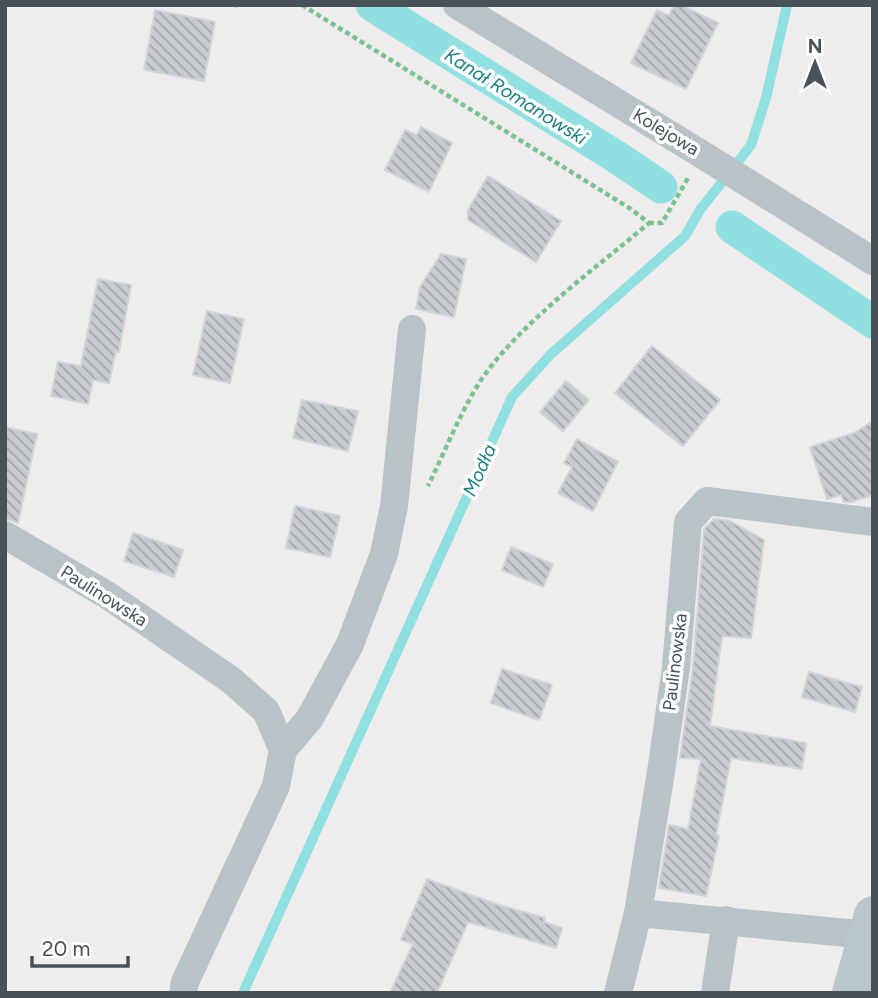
<svg xmlns="http://www.w3.org/2000/svg" width="878" height="998" font-family="Figtree,sans-serif">
	<style>
		.lines { fill: none; stroke-linecap: round; stroke-linejoin: round }
		.stream { stroke: #90e0e1; stroke-width: 10 }
		.canal { stroke: #90e0e1; stroke-width: 33 }
		.building { fill: url(#building-back-hatch); stroke: #d0d4d7; stroke-width: 2 }
		.path { stroke: #7ac290; stroke-width: 4.5; stroke-dasharray: 5 3.5; stroke-linecap: butt }
		.street { stroke: #b8c3c7; stroke-width: 28 }
		.secondary { stroke: #b9c6cc; stroke-width: 38 }
		.labels { text-anchor: middle; stroke-width: 7; stroke-linejoin: round; paint-order: stroke }
		.street-label { font-size: 18px; fill: #465257; stroke: #fff }
		.water-label { font-size: 19px; font-style: italic; fill: #1a8081; stroke: #fff }
	</style>
	<defs>
		<pattern id="building-back-hatch" width="6" height="6" patternUnits="userSpaceOnUse" patternTransform="scale(1.75)"><rect width="6" height="6" fill="#c7cace"/><path d="M-1 5l2 2M0 0l6 6M5-1l2 2" fill="none" stroke="#a3a7aa"/></pattern>
	</defs>
	<rect width="100%" height="100%" fill="#eeecec"/>
	<g class="lines">
		<path class="stream" d="M243,993l269,-596 39,-43 134,-118 15,-26 51,-65 15,-47 21,-93"/>
		<g class="canal">
			<path d="M372,5l243,151 46,31"/>
			<path d="M732,227l141,95"/>
		</g>
	</g>
	<g class="building">
		<path d="M674,5h7l37,18 -32,66 -55,-26 26,-53 12,6z"/>
		<path d="M155,10l60,12 -11,59 -60,-11z"/>
		<path d="M421,127l31,16 -23,49 -44,-22 20,-40 12,5z"/>
		<path d="M488,176l73,45 -25,41 -68,-42v-10z"/>
		<path d="M441,254l25,5 -12,58 -38,-8 4,-22z"/>
		<path d="M98,279l33,6 -12,67 -3,-1 -7,32 -16,-3 -5,24 -37,-8 7,-34 23,4z"/>
		<path d="M207,311l37,8 -14,64 -37,-8z"/>
		<path d="M652,346l68,54 -37,46 -68,-53z"/>
		<path d="M566,381l23,19 -26,31 -23,-19z"/>
		<path d="M302,400l56,11 -10,40 -55,-13z"/>
		<path d="M873,421v74l-22,7h-7l-3,-7 -14,4 -17,-52 44,-14z"/>
		<path d="M5,427l32,7 -19,89 -13,-5z"/>
		<path d="M577,439l41,23 -25,49 -35,-18 14,-26 -8,-4z"/>
		<path d="M295,506l45,10 -10,41 -44,-9z"/>
		<path d="M714,519l14,1 36,20 -13,98 -29,-2 -12,90 96,17 -4,26 -71,-11 -15,77 3,1 -13,60 -47,-8 10,-63 19,4 13,-70 -21,-1 13,-90 11,-139z"/>
		<path d="M133,533l50,17 -9,27 -50,-16z"/>
		<path d="M511,547l42,17 -10,23 -41,-17z"/>
		<path d="M502,669l50,16 -13,35 -48,-17z"/>
		<path d="M809,672l53,15 -7,25 -53,-15z"/>
		<path d="M427,879l69,25 49,14 -1,4 18,6 -6,20 -88,-26 -31,71h-47l23,-49 -12,-4z"/>
	</g>
	<g class="lines">
		<g class="path">
			<path d="M302,5l329,204 18,14c-53,45 -129,100 -168,157 -21,33 -36,71 -53,106"/>
			<path d="M235,7l1,-2"/>
			<path d="M649,223h13l26,-45"/>
		</g>
		<g class="street">
			<path d="M457,5l241,147 175,109"/>
			<path d="M5,535l102,60 124,85 35,31 17,39"/>
			<path d="M638,913l230,22"/>
			<path d="M183,993l2,-11 91,-196 7,-36 27,-32 40,-74 34,-90 10,-48 18,-177"/>
			<path d="M618,993l20,-80 23,-141 15,-105 12,-145 19,-21 166,21"/>
			<path d="M715,993l11,-73"/>
		</g>
		<path class="secondary" d="M851,993l22,-78"/>
	</g>
	<g class="labels">
		<g class="street-label">
			<text transform="translate(666 132) rotate(31)" y="6">Kolejowa</text>
			<text transform="translate(104 596) rotate(32)" y="6">Paulinowska</text>
			<text transform="translate(675 662) rotate(-83)" y="6">Paulinowska</text>
		</g>
		<g class="water-label">
			<text transform="translate(516 96) rotate(32)" y="7">Kanał Romanowski</text>
			<text transform="translate(479 470) rotate(-66)" y="7">Modła</text>
		</g>
	</g>
	<rect width="878" height="998" fill="none" stroke="#465257" stroke-width="14"/>
	<g transform="translate(815 63)" stroke="#ffffff" stroke-width="5" paint-order="stroke">
	<path d="M0-5L12 26L0 18L-12 26Z" fill="#465257"/>
	<text y="-10" font-size="19" font-weight="bold" text-anchor="middle" fill="#465257">N</text>
	</g>
	<path d="M32 956v10h96v-10" fill="none" stroke="#465257" stroke-width="3.5"/>
	<text x="42" y="956" font-size="21" fill="#465257" stroke="#ffffff" stroke-width="5" paint-order="stroke">20 m</text>
</svg>
